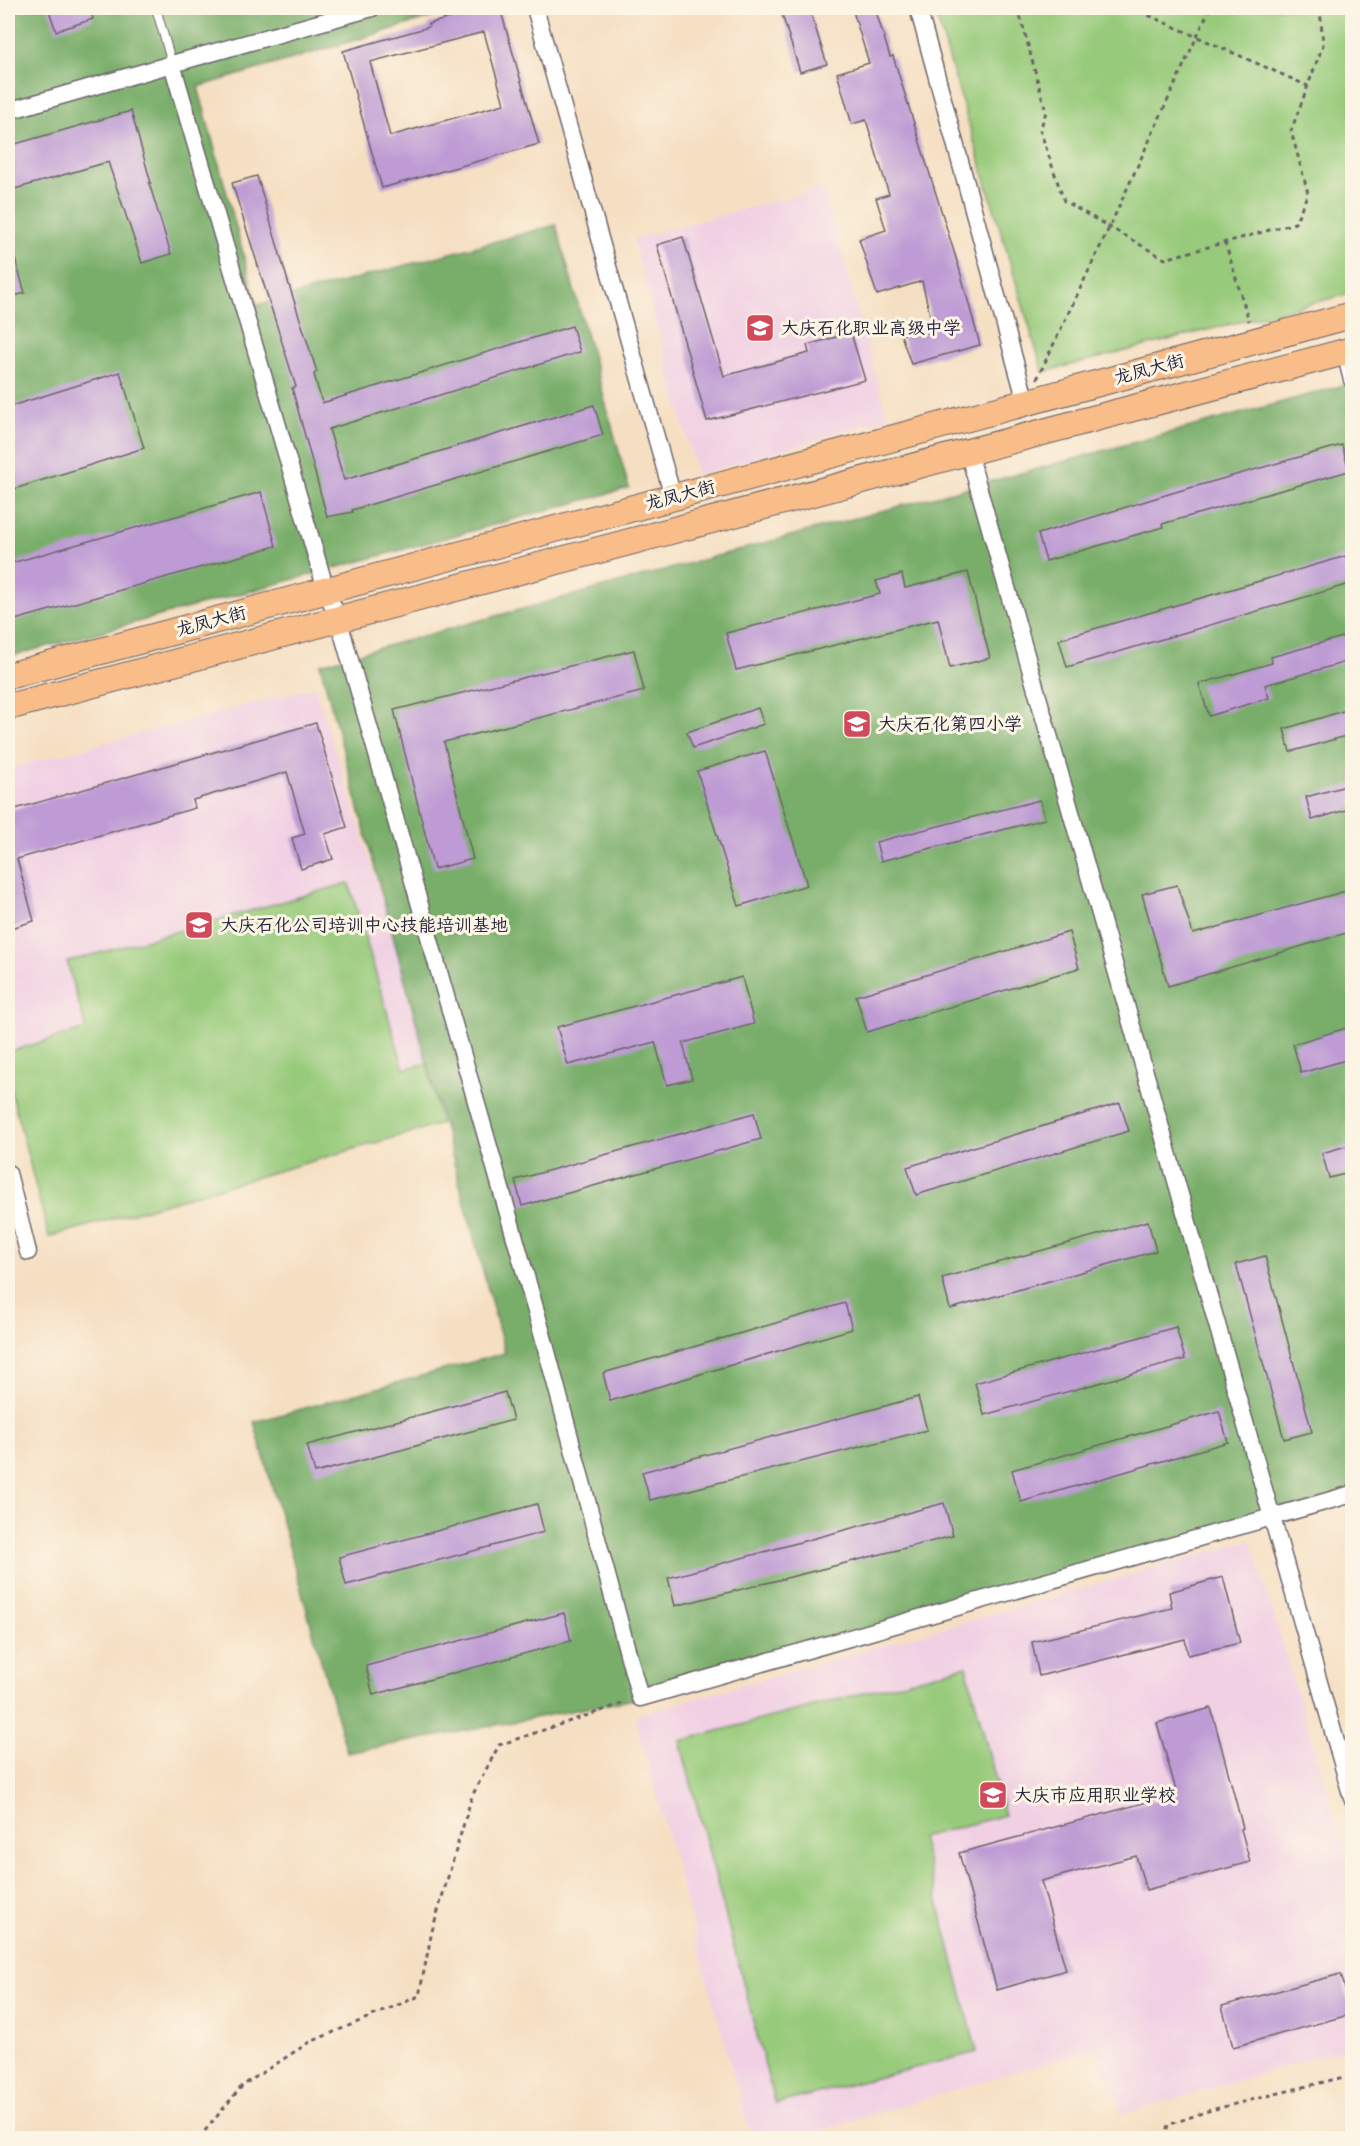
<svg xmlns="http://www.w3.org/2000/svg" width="1360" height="2146" font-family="Delius,'LXGW WenKai TC',sans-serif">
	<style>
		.built { fill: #f1d0e4 }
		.green { fill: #97ca7a; stroke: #5c765a; stroke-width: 1.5 }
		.forest { fill: #79ae6a; stroke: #4e6852; stroke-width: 1.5 }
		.building { fill: #be9bd4; fill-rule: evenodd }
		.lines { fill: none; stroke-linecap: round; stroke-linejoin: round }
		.lane-casing { stroke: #6c646a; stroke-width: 10 }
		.street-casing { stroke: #6c646a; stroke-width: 19 }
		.primary-casing { stroke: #6c646a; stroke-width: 28 }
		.path { stroke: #6c646a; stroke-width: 3; stroke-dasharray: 4.5 4.5; stroke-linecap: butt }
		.lane { stroke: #fff; stroke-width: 8 }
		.street { stroke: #fff; stroke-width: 16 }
		.primary { stroke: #f8bd89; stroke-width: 26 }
		.labels { text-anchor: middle; stroke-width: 6; stroke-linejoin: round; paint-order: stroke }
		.poi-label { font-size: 18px; fill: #22223b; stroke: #fcf5e5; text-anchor: start }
		.street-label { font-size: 18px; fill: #22223b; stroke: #fcf5e5 }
	</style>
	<rect width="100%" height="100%" fill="#fcf5e5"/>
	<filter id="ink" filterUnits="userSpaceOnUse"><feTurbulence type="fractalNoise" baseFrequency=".0167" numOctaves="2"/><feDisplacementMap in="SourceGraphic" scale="12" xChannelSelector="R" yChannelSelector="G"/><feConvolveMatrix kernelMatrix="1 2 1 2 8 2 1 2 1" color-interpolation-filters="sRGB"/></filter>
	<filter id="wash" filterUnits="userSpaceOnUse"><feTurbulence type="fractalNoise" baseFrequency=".008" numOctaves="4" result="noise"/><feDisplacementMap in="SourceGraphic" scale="24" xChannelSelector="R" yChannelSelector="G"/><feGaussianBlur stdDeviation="1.35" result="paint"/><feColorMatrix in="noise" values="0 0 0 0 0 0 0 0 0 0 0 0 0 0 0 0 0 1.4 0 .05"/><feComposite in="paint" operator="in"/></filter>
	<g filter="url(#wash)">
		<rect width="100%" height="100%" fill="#f5dfc2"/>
		<g class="built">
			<path d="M823,188l65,230 -191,57 -64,-236z"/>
			<path d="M315,687l137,434 -403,116 -41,-157v-311z"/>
			<path d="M1251,1540l101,334v173l-230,67 -27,-66 -301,90h-43l-116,-422z"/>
		</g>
		<g class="green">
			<path d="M934,8h418v285l-309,79z"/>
			<path d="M349,883l55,186 23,-6 14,61 -392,113 -41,-157v-28l78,-23 -19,-67z"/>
			<path d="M966,1666l39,149 -84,22 56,215 -202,52 -95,-363z"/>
		</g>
		<g class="forest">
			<path d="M8,8h455l-265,79 59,218 299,-80 73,263 -621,169z"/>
			<path d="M1352,383v1111l-712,204 -293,55 -93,-331 251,-69 -185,-689z"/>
		</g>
		<g id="blocks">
			<g class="building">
				<path d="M48,8h42l3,11 -37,12z"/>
				<path d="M487,8h13l39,136 -157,44 -39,-137 86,-24 -1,-3zM484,32l20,72 -114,32 -20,-74z"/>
				<path d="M780,8h29l18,56 -27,8z"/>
				<path d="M852,8h23l15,49 3,-1 67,215 20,74 -69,19 -10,-29 31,-11 -10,-43 -45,14 -18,-56 27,-9 -10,-32 13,-4 -23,-74 -14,4 -15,-51 32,-10z"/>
				<path d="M131,111l20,72h-2l22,71 -29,9 -34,-101 -100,29v-45z"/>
				<path d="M257,176l32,109 28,87 -3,2 8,29 250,-77 8,26 -251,77 15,51 250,-75 9,30 -251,75 1,2 -26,5 -35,-129 4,-1 -64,-204z"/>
				<path d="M683,237l41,139 85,-23 -2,-8 44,-12 14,47 -158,41 -50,-176z"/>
				<path d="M11,245l14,48 -17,5v-52z"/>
				<path d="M120,372l24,76 -136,43v-84z"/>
				<path d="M1342,445l7,26 -187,53 1,3 -117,34 -8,-27 134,-41z"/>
				<path d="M261,492l15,54 -268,76v-58z"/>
				<path d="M1353,554v29l-286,84 -8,-28z"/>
				<path d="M968,572l22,86 -40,10 -12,-49 -202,51 -10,-37 154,-39 -4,-13 26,-7 3,14z"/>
				<path d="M1353,634v26l-88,25 4,13 -60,18 -10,-32 73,-21 -1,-6z"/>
				<path d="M634,650l10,41 -200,51 29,117 -39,10 -40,-159z"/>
				<path d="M758,708l6,16 -71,24 -6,-16z"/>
				<path d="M1353,708v26l-63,18 -6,-23z"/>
				<path d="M316,723l31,104 -22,7 8,25 -32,10 -9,-31 13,-4 -18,-62 -94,28 2,8 -178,51 17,62 -26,8v-118z"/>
				<path d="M765,751l42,134 -68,21 -42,-135z"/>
				<path d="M1353,784v24l-41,12 -6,-23z"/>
				<path d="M1040,800l5,19 -164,42 -5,-19z"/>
				<path d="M1177,885l16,49 160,-45v42l-185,55 -26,-92z"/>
				<path d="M1069,932l10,36 -212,64 -11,-36z"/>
				<path d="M742,977l12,47 -71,19 9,36 -25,6 -12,-43 -87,23 -11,-38z"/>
				<path d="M1353,1026v32l-52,15 -8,-29z"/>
				<path d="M1120,1103l9,28 -213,64 -9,-28z"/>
				<path d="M754,1113l7,26 -239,67 -7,-26z"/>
				<path d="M1353,1144v28l-24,6 -7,-25z"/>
				<path d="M1148,1221l8,30 -206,58 -8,-31z"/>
				<path d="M1265,1256l47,176 -28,7 -48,-175z"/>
				<path d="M845,1303l7,26 -242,72 -7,-28z"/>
				<path d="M1176,1327l9,32 -201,56 -9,-32z"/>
				<path d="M505,1392l8,28 -198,53 -8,-28z"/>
				<path d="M918,1397l9,33 -277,70 -8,-28z"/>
				<path d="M1219,1411l9,31 -207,60 -9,-32z"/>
				<path d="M944,1503l9,33 -278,70 -7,-28z"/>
				<path d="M537,1504l7,28 -198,53 -7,-28z"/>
				<path d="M1223,1577l17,66 -52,12 -3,-16 -146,37 -7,-34 140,-34 -3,-16z"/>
				<path d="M564,1613l7,28 -198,54 -7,-29z"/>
				<path d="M1211,1708l32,120 -2,1 9,33 -104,28 -10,-34 -95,25 25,89 -69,20 -38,-137 218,-59 -20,-71z"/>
				<path d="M1341,1974l11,40 -119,33 -11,-41z"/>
			</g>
		</g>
	</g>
	<g filter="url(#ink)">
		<use href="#blocks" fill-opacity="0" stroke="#6c646a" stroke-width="1.5"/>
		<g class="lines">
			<g class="lane-casing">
				<path id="lane" d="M156,8l16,56"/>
			</g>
			<g class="street-casing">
				<g id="street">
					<path d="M535,8l138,489"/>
					<path d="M918,8l108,394"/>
					<path d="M172,64l200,-56"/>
					<path d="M8,111l164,-47 154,526 12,28 201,704 101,376 712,-204"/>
					<path d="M1345,352l7,28"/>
					<path d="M968,451l384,1347"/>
					<path d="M8,1173l20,79"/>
				</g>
			</g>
			<g class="primary-casing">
				<g id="primary">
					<path d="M8,676l1344,-361"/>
					<path d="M8,707l1344,-357"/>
				</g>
			</g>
			<g class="path">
				<path d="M1018,8l28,104 -6,18 24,71 101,58 130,-36 13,-30 -17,-62 32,-86 -3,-37"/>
				<path d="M1132,8l176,78"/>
				<path d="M1225,242l24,79"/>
				<path d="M1037,379l73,-153 100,-218"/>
				<path d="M199,2138l43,-52 66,-43 111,-47 13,-65 40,-135 27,-51 125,-42"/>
				<path d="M1164,2138l4,-13 43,-15 141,-35"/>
			</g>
			<use href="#lane" class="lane"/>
			<use href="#street" class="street"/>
			<use href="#primary" class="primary"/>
		</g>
	</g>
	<defs>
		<g id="school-square" transform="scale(1.5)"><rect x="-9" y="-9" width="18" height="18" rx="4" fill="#d1495b" stroke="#fcf5e5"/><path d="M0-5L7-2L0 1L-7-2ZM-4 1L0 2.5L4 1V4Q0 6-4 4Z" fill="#fff"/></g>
	</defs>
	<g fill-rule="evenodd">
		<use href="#school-square" x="760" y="328"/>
		<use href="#school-square" x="857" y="724"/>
		<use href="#school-square" x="199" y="925"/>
		<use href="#school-square" x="993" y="1795"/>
	</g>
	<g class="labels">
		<g class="poi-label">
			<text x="781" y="334">大庆石化职业高级中学</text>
			<text x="878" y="730">大庆石化第四小学</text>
			<text x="220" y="931">大庆石化公司培训中心技能培训基地</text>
			<text x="1014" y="1801">大庆市应用职业学校</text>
		</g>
		<g class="street-label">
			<text transform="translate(1149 369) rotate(-15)" y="6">龙凤大街</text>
			<text transform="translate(680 495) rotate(-15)" y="6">龙凤大街</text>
			<text transform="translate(211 621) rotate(-15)" y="6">龙凤大街</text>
		</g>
	</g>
	<rect width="1360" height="2146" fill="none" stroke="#fcf5e5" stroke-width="30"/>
</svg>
